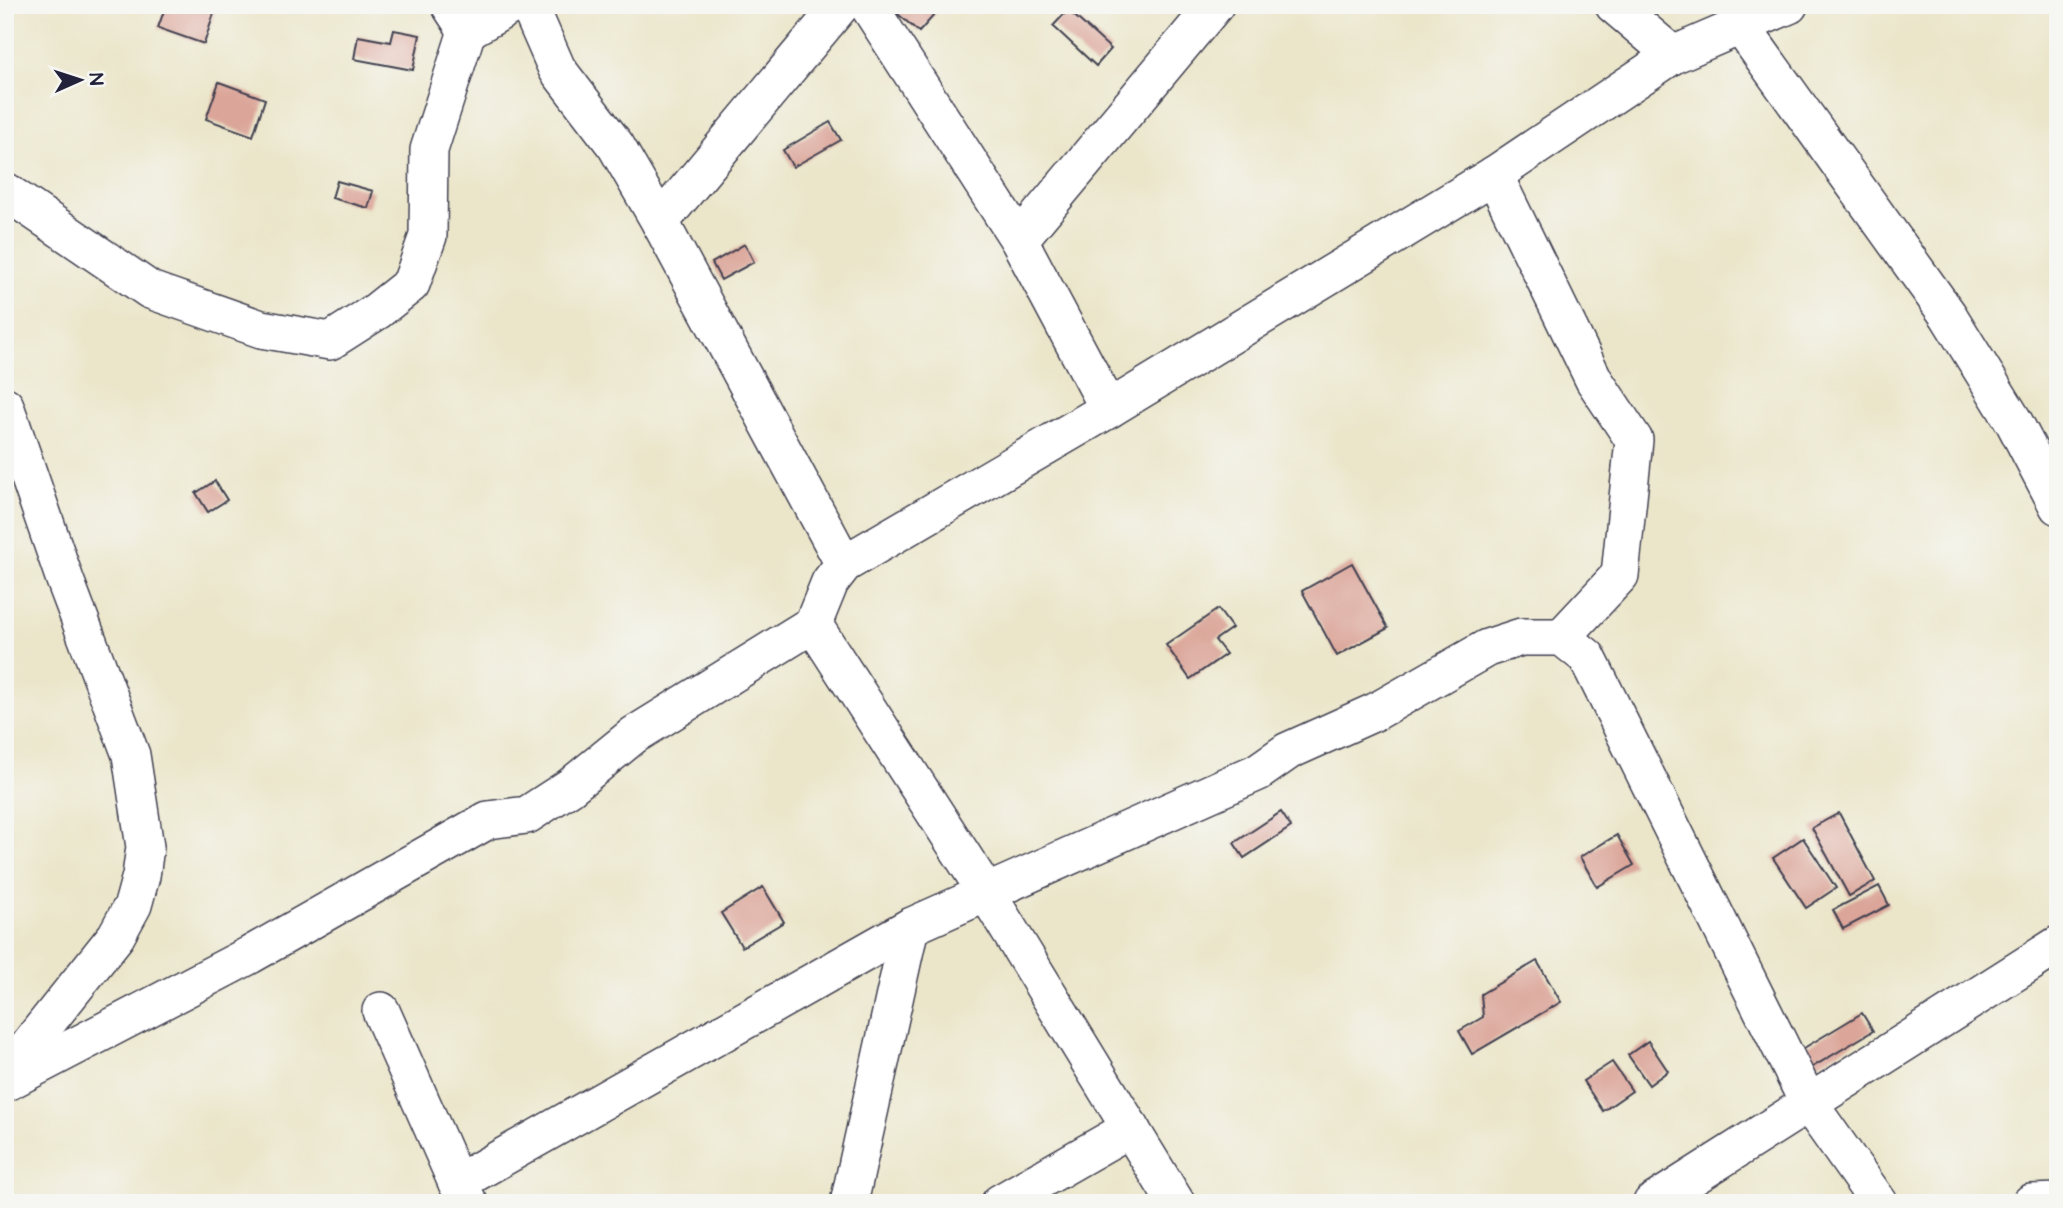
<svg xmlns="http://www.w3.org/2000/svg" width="2063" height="1208" font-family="'Architects Daughter',sans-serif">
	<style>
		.building { fill: #dba599 }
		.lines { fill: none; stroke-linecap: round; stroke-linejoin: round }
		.street-casing { stroke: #403f50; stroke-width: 40 }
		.street { stroke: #fff; stroke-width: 37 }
	</style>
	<rect width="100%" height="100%" fill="#f6f6f2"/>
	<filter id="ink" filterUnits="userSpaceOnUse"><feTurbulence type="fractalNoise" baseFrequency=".0143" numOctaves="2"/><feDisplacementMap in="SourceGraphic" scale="14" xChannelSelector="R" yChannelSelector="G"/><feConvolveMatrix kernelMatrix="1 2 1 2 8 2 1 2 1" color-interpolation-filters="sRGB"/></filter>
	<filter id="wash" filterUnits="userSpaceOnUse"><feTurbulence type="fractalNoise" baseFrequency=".00686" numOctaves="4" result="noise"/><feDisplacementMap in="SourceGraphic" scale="28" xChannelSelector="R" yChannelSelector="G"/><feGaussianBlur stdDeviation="1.57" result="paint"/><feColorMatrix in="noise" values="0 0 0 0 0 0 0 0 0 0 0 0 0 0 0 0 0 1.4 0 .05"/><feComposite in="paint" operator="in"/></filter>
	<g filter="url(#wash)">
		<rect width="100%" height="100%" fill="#ebe6ca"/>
		<g id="blocks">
			<g class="building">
				<path d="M166,5l50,2 -12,37 -46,-16z"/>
				<path d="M894,5h49l-24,27 -28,-24z"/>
				<path d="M1068,10l43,39 -15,17 -43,-40z"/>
				<path d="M394,30l26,5 -7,35 -59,-11 4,-23 33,6z"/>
				<path d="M219,82l46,17 -12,37 -47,-17z"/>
				<path d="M830,122l11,18 -48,27 -10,-17z"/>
				<path d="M337,181l36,10 -5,17 -36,-10z"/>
				<path d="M745,244l9,18 -33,18 -9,-17z"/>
				<path d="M215,481l12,19 -19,12 -12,-19z"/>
				<path d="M1352,563l36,65 -51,28 -35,-65z"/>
				<path d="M1218,609l14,19 -17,12 11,14 -36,25 -24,-34z"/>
				<path d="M1281,812l10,15 -47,31 -10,-15z"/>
				<path d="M1839,813l36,68 -26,15 -37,-68z"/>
				<path d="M1617,835l17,30 -37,22 -17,-30z"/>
				<path d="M1803,838l33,50 -30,20 -33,-50z"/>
				<path d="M1879,886l10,19 -46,24 -10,-19z"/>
				<path d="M763,887l21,35 -42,25 -21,-34z"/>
				<path d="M1537,961l24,41 -89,52 -13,-23 24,-14 -2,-23z"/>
				<path d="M1862,1013l11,18 -64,38 -10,-18z"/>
				<path d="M1648,1041l20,30 -19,14 -21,-30z"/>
				<path d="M1612,1062l20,29 -29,20 -20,-30z"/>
			</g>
		</g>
	</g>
	<g filter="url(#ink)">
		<use href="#blocks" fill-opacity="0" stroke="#403f50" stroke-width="2"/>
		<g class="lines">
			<g class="street-casing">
				<g id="street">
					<path d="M450,5l17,26 45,-26"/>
					<path d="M529,5l28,64 59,77 44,76 184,342"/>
					<path d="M868,5l151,235 90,169"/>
					<path d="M1614,5l59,50"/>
					<path d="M1740,25l208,290 66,107 44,84"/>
					<path d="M1494,175l100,205 40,60 -14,135 -58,62"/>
					<path d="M5,191l145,99 111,39 69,12 47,-30 34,-27 17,-48 1,-86 38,-119"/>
					<path d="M660,222l181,-217"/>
					<path d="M1019,240l196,-235"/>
					<path d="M5,406l60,174 66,175 14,92 -4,29 -8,29 -17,31 -111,139"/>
					<path d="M813,624l173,268 190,311"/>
					<path d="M381,1011l76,172 12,20"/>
					<path d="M5,1083l245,-128 238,-135 39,-5 43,-28 64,-52 179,-111 17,-42 14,-18 265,-155 385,-234 179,-120 116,-50"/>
					<path d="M457,1183l453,-256 348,-155 30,-21 89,-40 110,-63 34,-11h41l25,20 222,447 70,99"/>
					<path d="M849,1203l61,-276"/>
					<path d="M1000,1203l131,-75"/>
					<path d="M1652,1203l406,-258"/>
					<path d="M2031,1203l27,-1"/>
				</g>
			</g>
			<use href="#street" class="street"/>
		</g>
	</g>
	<rect width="2063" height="1208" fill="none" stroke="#f6f6f2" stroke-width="28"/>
	<g transform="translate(80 80) rotate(87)" stroke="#f6f6f2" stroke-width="5" paint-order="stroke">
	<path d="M0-5L12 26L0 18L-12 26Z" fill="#22223b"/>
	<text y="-10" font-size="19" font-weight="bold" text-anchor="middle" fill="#22223b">N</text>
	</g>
</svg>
